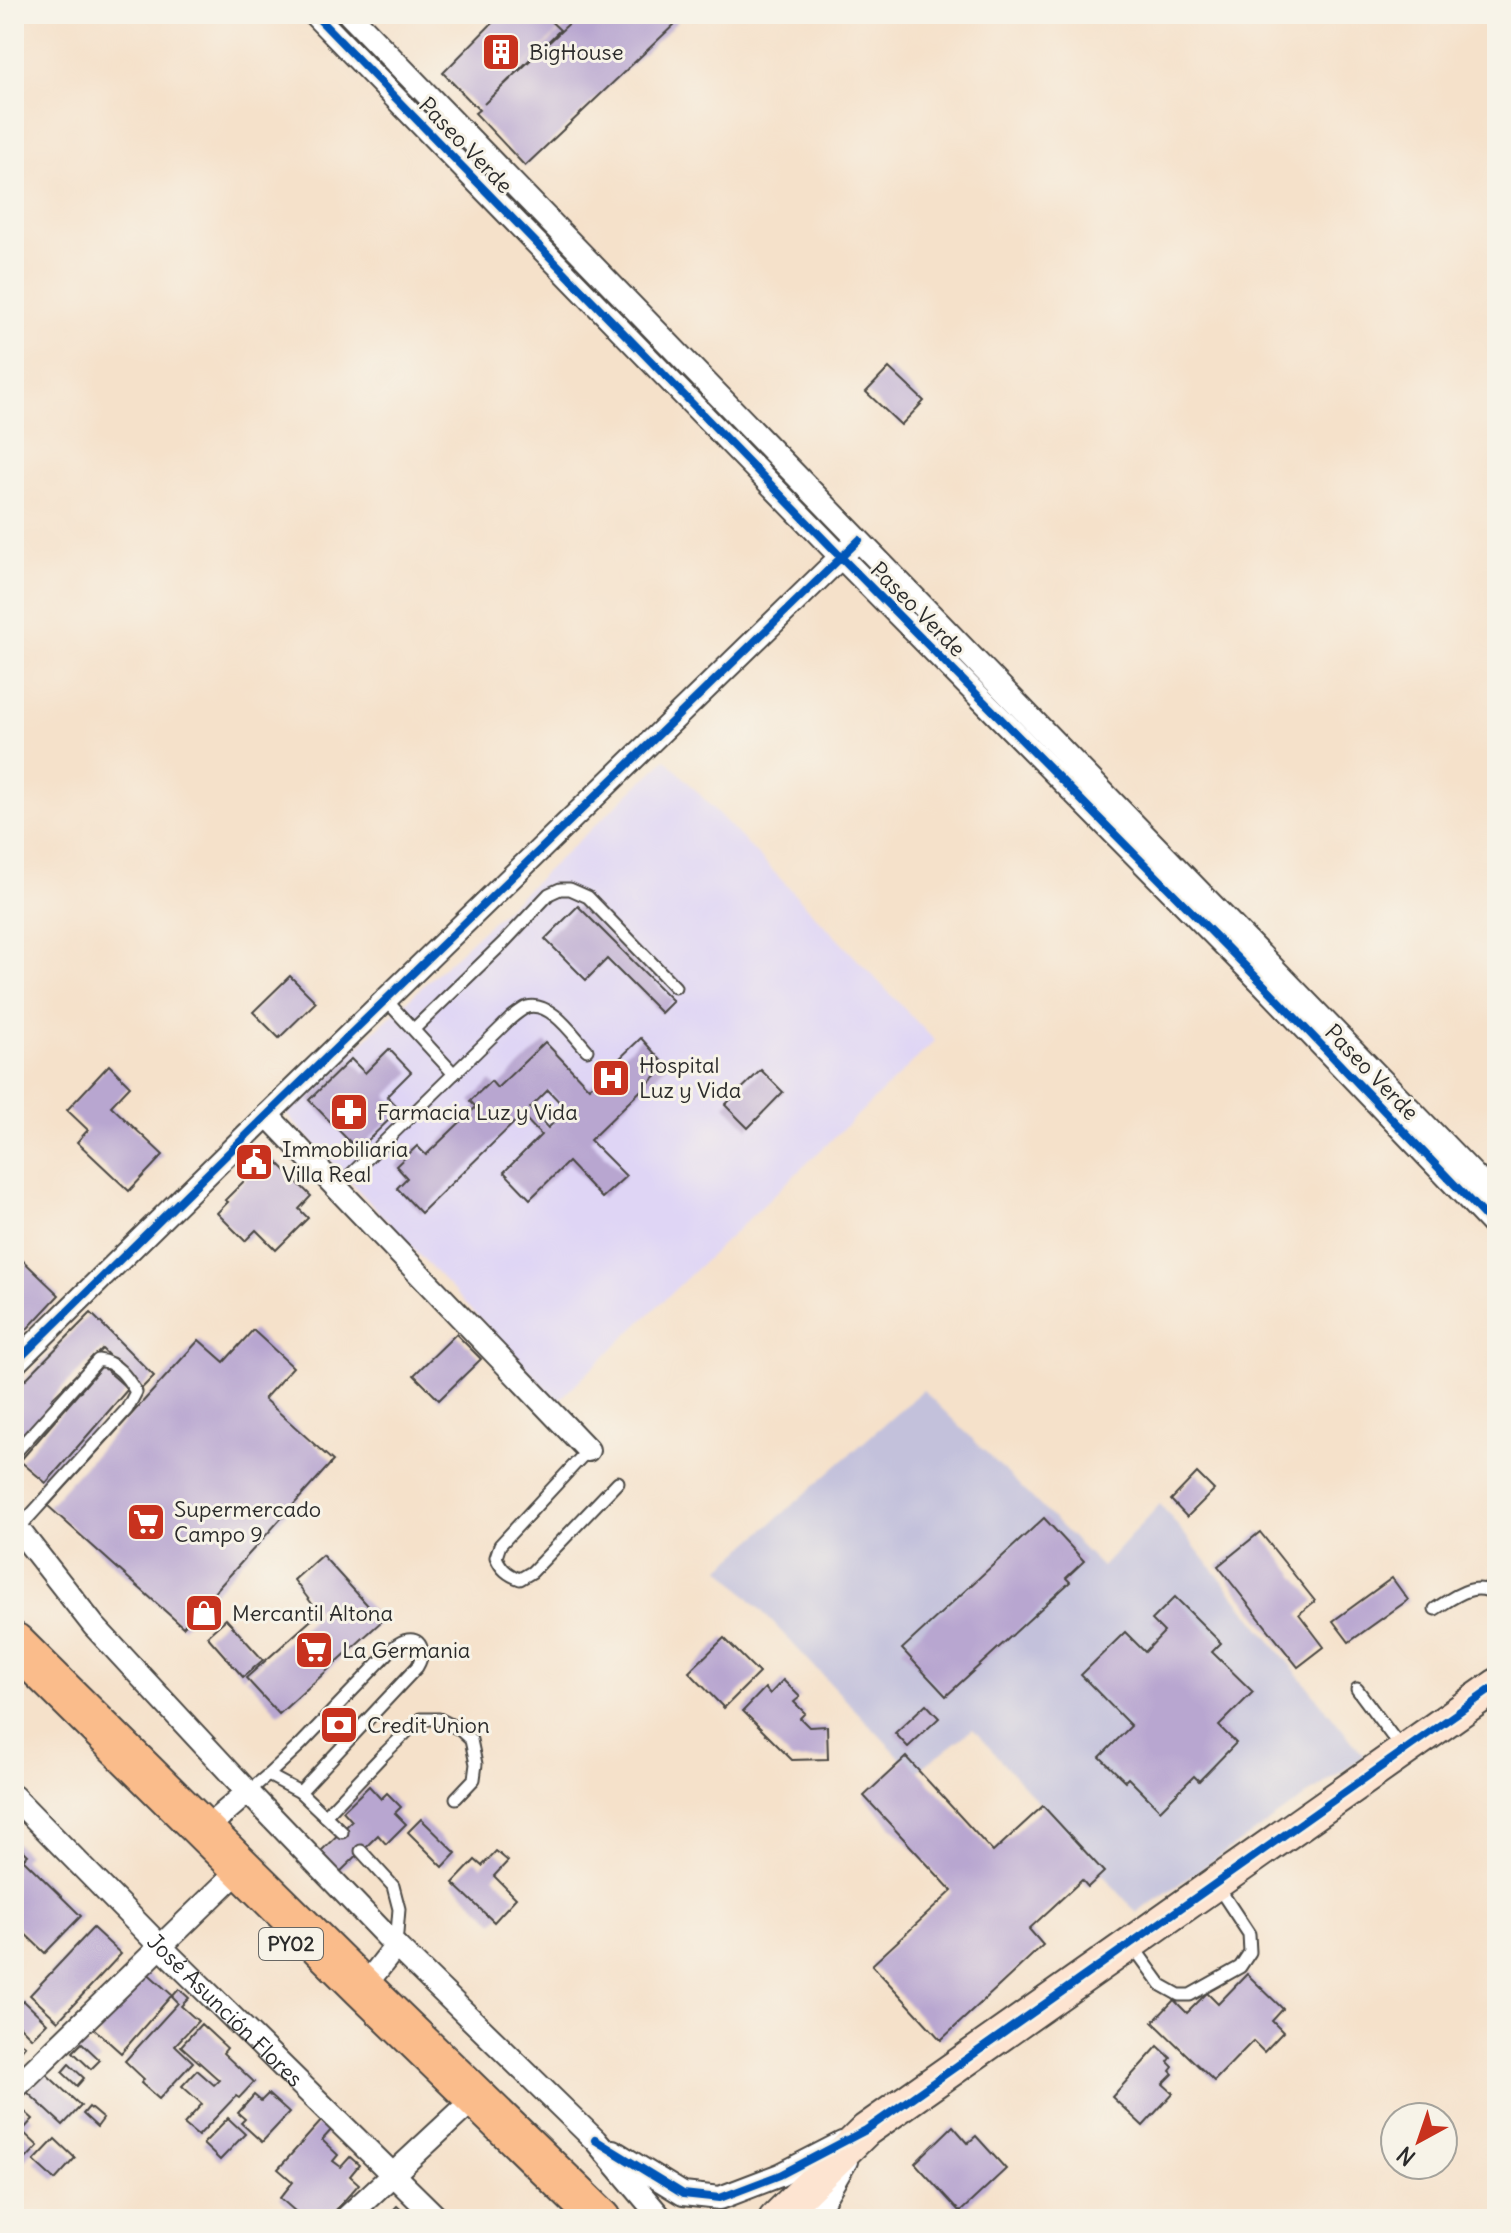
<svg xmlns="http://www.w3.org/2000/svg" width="1511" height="2233" font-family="Delius,sans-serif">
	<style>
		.built { fill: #dfd5f5 }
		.industrial { fill: #c3c1db }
		.building { fill: #b8a6d0; fill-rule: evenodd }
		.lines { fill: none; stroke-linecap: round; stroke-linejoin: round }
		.lane-casing { stroke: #494643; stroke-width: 15 }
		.street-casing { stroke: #494643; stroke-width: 26 }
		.secondary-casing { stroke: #494643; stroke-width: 36 }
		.highway-casing { stroke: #494643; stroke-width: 44 }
		.lane { stroke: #fff; stroke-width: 11 }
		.street { stroke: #fff; stroke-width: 22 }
		.secondary { stroke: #fde4d1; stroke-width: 32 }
		.highway { stroke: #fabc8b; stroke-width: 40 }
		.cycleway-casing { stroke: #f7f3e8; stroke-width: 13 }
		.cycleway { stroke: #0057b8; stroke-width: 8 }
		.labels { text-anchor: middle; stroke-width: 6; stroke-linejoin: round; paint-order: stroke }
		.shield { fill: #f7f3e8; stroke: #686764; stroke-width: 2 }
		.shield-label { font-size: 20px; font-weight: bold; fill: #2b2b2b }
		.poi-label { font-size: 22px; fill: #2b2b2b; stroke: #f7f3e8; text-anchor: start }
		.street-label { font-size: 22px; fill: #2b2b2b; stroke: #f7f3e8 }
	</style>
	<rect width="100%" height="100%" fill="#f7f3e8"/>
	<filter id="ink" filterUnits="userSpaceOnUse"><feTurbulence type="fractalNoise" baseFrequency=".0125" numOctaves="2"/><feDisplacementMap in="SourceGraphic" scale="16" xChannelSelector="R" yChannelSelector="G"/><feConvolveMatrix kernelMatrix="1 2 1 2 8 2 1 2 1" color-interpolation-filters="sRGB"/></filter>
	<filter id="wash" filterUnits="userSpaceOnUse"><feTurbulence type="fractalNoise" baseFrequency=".006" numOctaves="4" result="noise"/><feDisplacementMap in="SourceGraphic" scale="32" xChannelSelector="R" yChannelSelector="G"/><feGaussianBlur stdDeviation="1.8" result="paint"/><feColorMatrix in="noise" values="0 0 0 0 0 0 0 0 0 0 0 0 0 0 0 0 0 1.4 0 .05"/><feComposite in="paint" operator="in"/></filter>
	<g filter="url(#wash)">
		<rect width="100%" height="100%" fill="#f5e1ca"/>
		<path class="built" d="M666,759l269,282 -377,360 -272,-287z"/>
		<path class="industrial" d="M923,1390l179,177 58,-63 204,252 -227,157 -164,-184 -58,44 -194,-205z"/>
		<g id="blocks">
			<g class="building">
				<path d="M501,14h42l17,16 -76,74 95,-90h90l8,8 -152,144 -50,-53 4,-3 -36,-37z"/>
				<path d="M889,368l35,33 -23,24 -35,-33z"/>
				<path d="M578,906l95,95 -12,12 -54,-54 -21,21 -41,-41z"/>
				<path d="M290,976l26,26 -37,36 -26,-26z"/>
				<path d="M641,1038l25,28 -76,74 36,36 -24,22 -34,-36 -38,37 -26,-27 37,-37 -19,-20 -101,98 -24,-25 10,-10 -11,-12 21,-20 9,9 50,-48 -6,-6 21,-20 6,7 48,-46 44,46zM548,1090l19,20 -19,18 -18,-20z"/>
				<path d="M389,1049l22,23 -24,24 13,13 -42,41 -49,-50 42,-41 14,14z"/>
				<path d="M109,1065l21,21 -19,20 52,49 -34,36 -52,-49 11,-12 -21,-20z"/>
				<path d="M761,1070l22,22 -35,36 -23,-23z"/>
				<path d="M270,1155l41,41 -12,13 9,9 -32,32 -20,-20 -11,11 -28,-28 11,-11 -3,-2z"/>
				<path d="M14,1252l45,43 -45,48z"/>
				<path d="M91,1313l63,63 -12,12 -40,-39 -51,50 4,5 -35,36 -6,-6v-43z"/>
				<path d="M253,1330l40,37 -29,32 69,62 -150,166 -135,-121 151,-166 25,22z"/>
				<path d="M456,1334l25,25 -42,41 -25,-25z"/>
				<path d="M102,1366l26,23 -82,94 -26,-22z"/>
				<path d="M1197,1473l17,17 -27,27 -16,-17z"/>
				<path d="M1044,1518l40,43 -18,17 4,4 -124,114 -44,-47z"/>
				<path d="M1260,1532l55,69 -16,13 25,33 -26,20 -80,-101z"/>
				<path d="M322,1555l60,66 -103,93 -33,-36 73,-65 -25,-33z"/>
				<path d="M1392,1578l16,22 -59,42 -16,-21z"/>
				<path d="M1175,1597l46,46 -9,9 41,40 -34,34 17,17 -37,38 -5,-5 -34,34 -32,-32 -3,3 -25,-24 31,-31 -50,-51 44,-43 20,20 19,-20 -12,-12z"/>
				<path d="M226,1619l37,41 -20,17 -36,-41z"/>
				<path d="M724,1638l35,35 -35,35 -35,-36z"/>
				<path d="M783,1680l17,17 -6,5 11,11 -5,5 9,9 18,-1 1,33 -36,1 -49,-49 22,-23 5,6z"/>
				<path d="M926,1704l13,14 -31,29 -13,-14z"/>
				<path d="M906,1757l87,95 50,-46 61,66 -16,15 -6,-7 -53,49 14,16 -102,95 -69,-75 80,-74 -88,-95z"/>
				<path d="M369,1786l12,13 6,-6 14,14 -6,6 11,11 -20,20 -8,-9 -40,39 -20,-20 34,-33 -9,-10z"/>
				<path d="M421,1819l35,34 -13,14 -35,-35z"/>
				<path d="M14,1841l14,14 -5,4 58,57 -36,37 -29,-28 -2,3z"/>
				<path d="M496,1851l12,10 -14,15 22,22 -22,24 -41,-39 22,-23 7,6z"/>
				<path d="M93,1928l28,26 -63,67 -28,-26z"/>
				<path d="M144,1970l28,25 -51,58 -29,-26z"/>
				<path d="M1247,1974l36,35 -11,12 11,11 -19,20 -11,-11 -39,40 -61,-59 21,-22 13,13 20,-20 11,11z"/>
				<path d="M179,1989l10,9 -8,8 17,15 -23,24 18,17 -34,37 -18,-16 3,-4 -19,-18 53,-58 -6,-6z"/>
				<path d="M24,2001l23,22 -15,15 -18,-18v-9z"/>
				<path d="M201,2024l26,24 -4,5 31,29 -15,16 -3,-2 -38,40 -14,-12 18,-20 -20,-18 15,-16 17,15 5,-5 -38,-34z"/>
				<path d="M14,2037l11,9 -11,13z"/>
				<path d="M82,2043l18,17 -9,9 -18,-17z"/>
				<path d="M1158,2046l13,12 -3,4 5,5 -3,4 3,3 -10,10 10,9 -30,33 -31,-29z"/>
				<path d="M69,2064l15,14 -7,8 -15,-14z"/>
				<path d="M45,2073l36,33 -18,19 -36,-33z"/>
				<path d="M268,2094l21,19 -27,29 -21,-19 4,-4 -7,-6 16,-18 7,6z"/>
				<path d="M16,2104l17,15 -11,12 16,15 -18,19 -6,-6v-53z"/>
				<path d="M89,2107l14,12 -6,8 -14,-13z"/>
				<path d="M228,2118l17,16 -25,26 -17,-16z"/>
				<path d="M323,2119l10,9 -11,12 16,15 -5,6 8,6 9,-10 9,8 -9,11 9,8 -31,35h-24l-24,-21 13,-16 -15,-13z"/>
				<path d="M953,2126l15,17 8,-7 30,33 -46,43 -45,-49z"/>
				<path d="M55,2139l20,19 -20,22 -21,-19z"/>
				<path d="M397,2206l14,13h-26z"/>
			</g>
		</g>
	</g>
	<g filter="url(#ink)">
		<use href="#blocks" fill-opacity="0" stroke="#494643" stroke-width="2"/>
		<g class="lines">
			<g class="lane-casing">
				<g id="lane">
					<path d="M386,1000l68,74"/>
					<path d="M414,1029l89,-86 46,-49 11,-5h10l18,8 87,90"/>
					<path d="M338,1187l173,-169c4,-3 11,-9 16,-11 24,-6 46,28 60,43"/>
					<path d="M588,1450l-88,95 -4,12c5,12 12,18 24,22l12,-7 86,-90"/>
					<path d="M14,1454l84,-94c19,2 29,17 38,32l-9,17 -109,120"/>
					<path d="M1435,1609c19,-12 41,-30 62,-13"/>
					<path d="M1357,1689l44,59"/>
					<path d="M268,1775l33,-31 93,-97c20,-17 36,-2 23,20l-117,125"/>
					<path d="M248,1792l20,-17 32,17 42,40"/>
					<path d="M325,1816l56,-59 39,-38h19l20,10 12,11 5,24 -2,15 -18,19"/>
					<path d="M361,1851l32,35 6,23 -3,36"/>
					<path d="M1132,1945l29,40 18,10h11l50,-28 10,-15 -1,-18 -31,-47"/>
				</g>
			</g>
			<g class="street-casing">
				<g id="street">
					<path d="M314,14l527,543 423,428 233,244"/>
					<path d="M349,14l1148,1185"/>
					<path d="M267,1115l321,335"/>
					<path d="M14,1364l253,-249 585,-569"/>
					<path d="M14,1524l80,102 154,166 -44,38"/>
					<path d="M248,1792l148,154 199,194 67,79"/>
					<path id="s1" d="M14,1797l147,150 277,272"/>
					<path d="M363,1988l33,-42"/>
					<path d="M14,2089l213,-207"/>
					<path d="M613,2151l70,43 37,4 60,-23 62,-32"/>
					<path d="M345,2219l117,-109"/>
					<path d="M812,2219l34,-58"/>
				</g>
			</g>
			<g class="secondary-casing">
				<path id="secondary" d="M775,2219l91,-89 631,-445"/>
			</g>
			<g class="highway-casing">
				<path id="highway" d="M14,1643l349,345 238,231"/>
			</g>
			<use href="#lane" class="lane"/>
			<use href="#street" class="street"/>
			<use href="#secondary" class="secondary"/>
			<use href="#highway" class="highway"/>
			<g class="cycleway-casing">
				<g id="cycleway">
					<path d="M314,14l527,543 423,428 233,244"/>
					<path d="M14,1364l253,-249 592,-575"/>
					<path d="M595,2140l88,54 37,4 60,-23 86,-45 631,-445"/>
				</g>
			</g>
			<use href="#cycleway" class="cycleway"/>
		</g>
	</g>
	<defs>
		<g id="building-square" transform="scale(2)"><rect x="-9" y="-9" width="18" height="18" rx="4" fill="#c8321e" stroke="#f7f3e8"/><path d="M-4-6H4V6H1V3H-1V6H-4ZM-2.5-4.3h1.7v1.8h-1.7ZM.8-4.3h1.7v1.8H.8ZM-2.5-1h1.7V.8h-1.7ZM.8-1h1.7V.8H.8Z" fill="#fff"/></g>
		<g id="hospital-square" transform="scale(2)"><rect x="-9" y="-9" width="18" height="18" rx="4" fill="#c8321e" stroke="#f7f3e8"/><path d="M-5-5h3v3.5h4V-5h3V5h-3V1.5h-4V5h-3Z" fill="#fff"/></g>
		<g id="pharmacy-square" transform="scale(2)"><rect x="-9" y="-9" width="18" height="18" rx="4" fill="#c8321e" stroke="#f7f3e8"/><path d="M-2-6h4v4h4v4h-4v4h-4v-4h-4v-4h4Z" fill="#fff"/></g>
		<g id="civic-square" transform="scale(2)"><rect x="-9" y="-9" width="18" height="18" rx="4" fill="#c8321e" stroke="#f7f3e8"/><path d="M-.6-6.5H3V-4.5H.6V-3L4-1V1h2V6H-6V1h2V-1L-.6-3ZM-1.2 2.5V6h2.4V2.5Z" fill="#fff"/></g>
		<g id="supermarket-square" transform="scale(2)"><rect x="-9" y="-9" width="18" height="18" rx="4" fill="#c8321e" stroke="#f7f3e8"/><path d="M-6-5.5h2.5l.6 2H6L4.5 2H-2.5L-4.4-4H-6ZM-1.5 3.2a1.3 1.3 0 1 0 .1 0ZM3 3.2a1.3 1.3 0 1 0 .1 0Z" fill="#fff"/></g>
		<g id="shop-square" transform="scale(2)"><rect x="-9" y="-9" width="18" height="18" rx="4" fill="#c8321e" stroke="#f7f3e8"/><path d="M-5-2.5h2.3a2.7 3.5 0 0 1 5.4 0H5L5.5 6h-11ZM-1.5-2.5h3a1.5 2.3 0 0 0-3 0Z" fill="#fff"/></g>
		<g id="bank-square" transform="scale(2)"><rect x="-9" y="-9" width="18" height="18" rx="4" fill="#c8321e" stroke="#f7f3e8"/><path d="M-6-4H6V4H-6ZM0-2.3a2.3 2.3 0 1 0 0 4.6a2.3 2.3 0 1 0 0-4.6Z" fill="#fff"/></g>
	</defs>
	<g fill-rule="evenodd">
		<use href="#building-square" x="501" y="52"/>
		<use href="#hospital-square" x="611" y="1078"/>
		<use href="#pharmacy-square" x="349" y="1112"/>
		<use href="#civic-square" x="254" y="1162"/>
		<use href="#supermarket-square" x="146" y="1522"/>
		<use href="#shop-square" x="204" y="1613"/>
		<use href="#supermarket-square" x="314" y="1650"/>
		<use href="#bank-square" x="339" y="1725"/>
	</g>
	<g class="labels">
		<rect class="shield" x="259" y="1928" width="64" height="32" rx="6"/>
		<g class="shield-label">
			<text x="291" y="1951">PY02</text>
		</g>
		<g class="poi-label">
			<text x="529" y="60">BigHouse</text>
			<text x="639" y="1073">Hospital<tspan x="639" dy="25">Luz y Vida</tspan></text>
			<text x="377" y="1120">Farmacia Luz y Vida</text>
			<text x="282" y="1157">Immobiliaria<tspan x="282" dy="25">Villa Real</tspan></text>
			<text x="174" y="1517">Supermercado<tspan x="174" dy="25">Campo 9</tspan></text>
			<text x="232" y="1621">Mercantil Altona</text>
			<text x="342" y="1658">La Germania</text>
			<text x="367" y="1733">Credit Union</text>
		</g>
		<g class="street-label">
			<text transform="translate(466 145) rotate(46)" y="8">Paseo Verde</text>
			<text transform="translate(918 609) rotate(45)" y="8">Paseo Verde</text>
			<text transform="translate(1372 1072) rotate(46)" y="8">Paseo Verde</text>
			<text dy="8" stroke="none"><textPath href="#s1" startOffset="300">José Asunción Flores</textPath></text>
		</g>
	</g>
	<rect width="1511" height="2233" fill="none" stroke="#f7f3e8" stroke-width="48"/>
	<g transform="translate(1419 2141) rotate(220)"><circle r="38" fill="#f7f3e8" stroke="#a5a39c" stroke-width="2"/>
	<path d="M0-6L14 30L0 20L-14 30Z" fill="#c8321e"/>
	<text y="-12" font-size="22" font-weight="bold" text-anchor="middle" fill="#2b2b2b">N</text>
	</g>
</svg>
